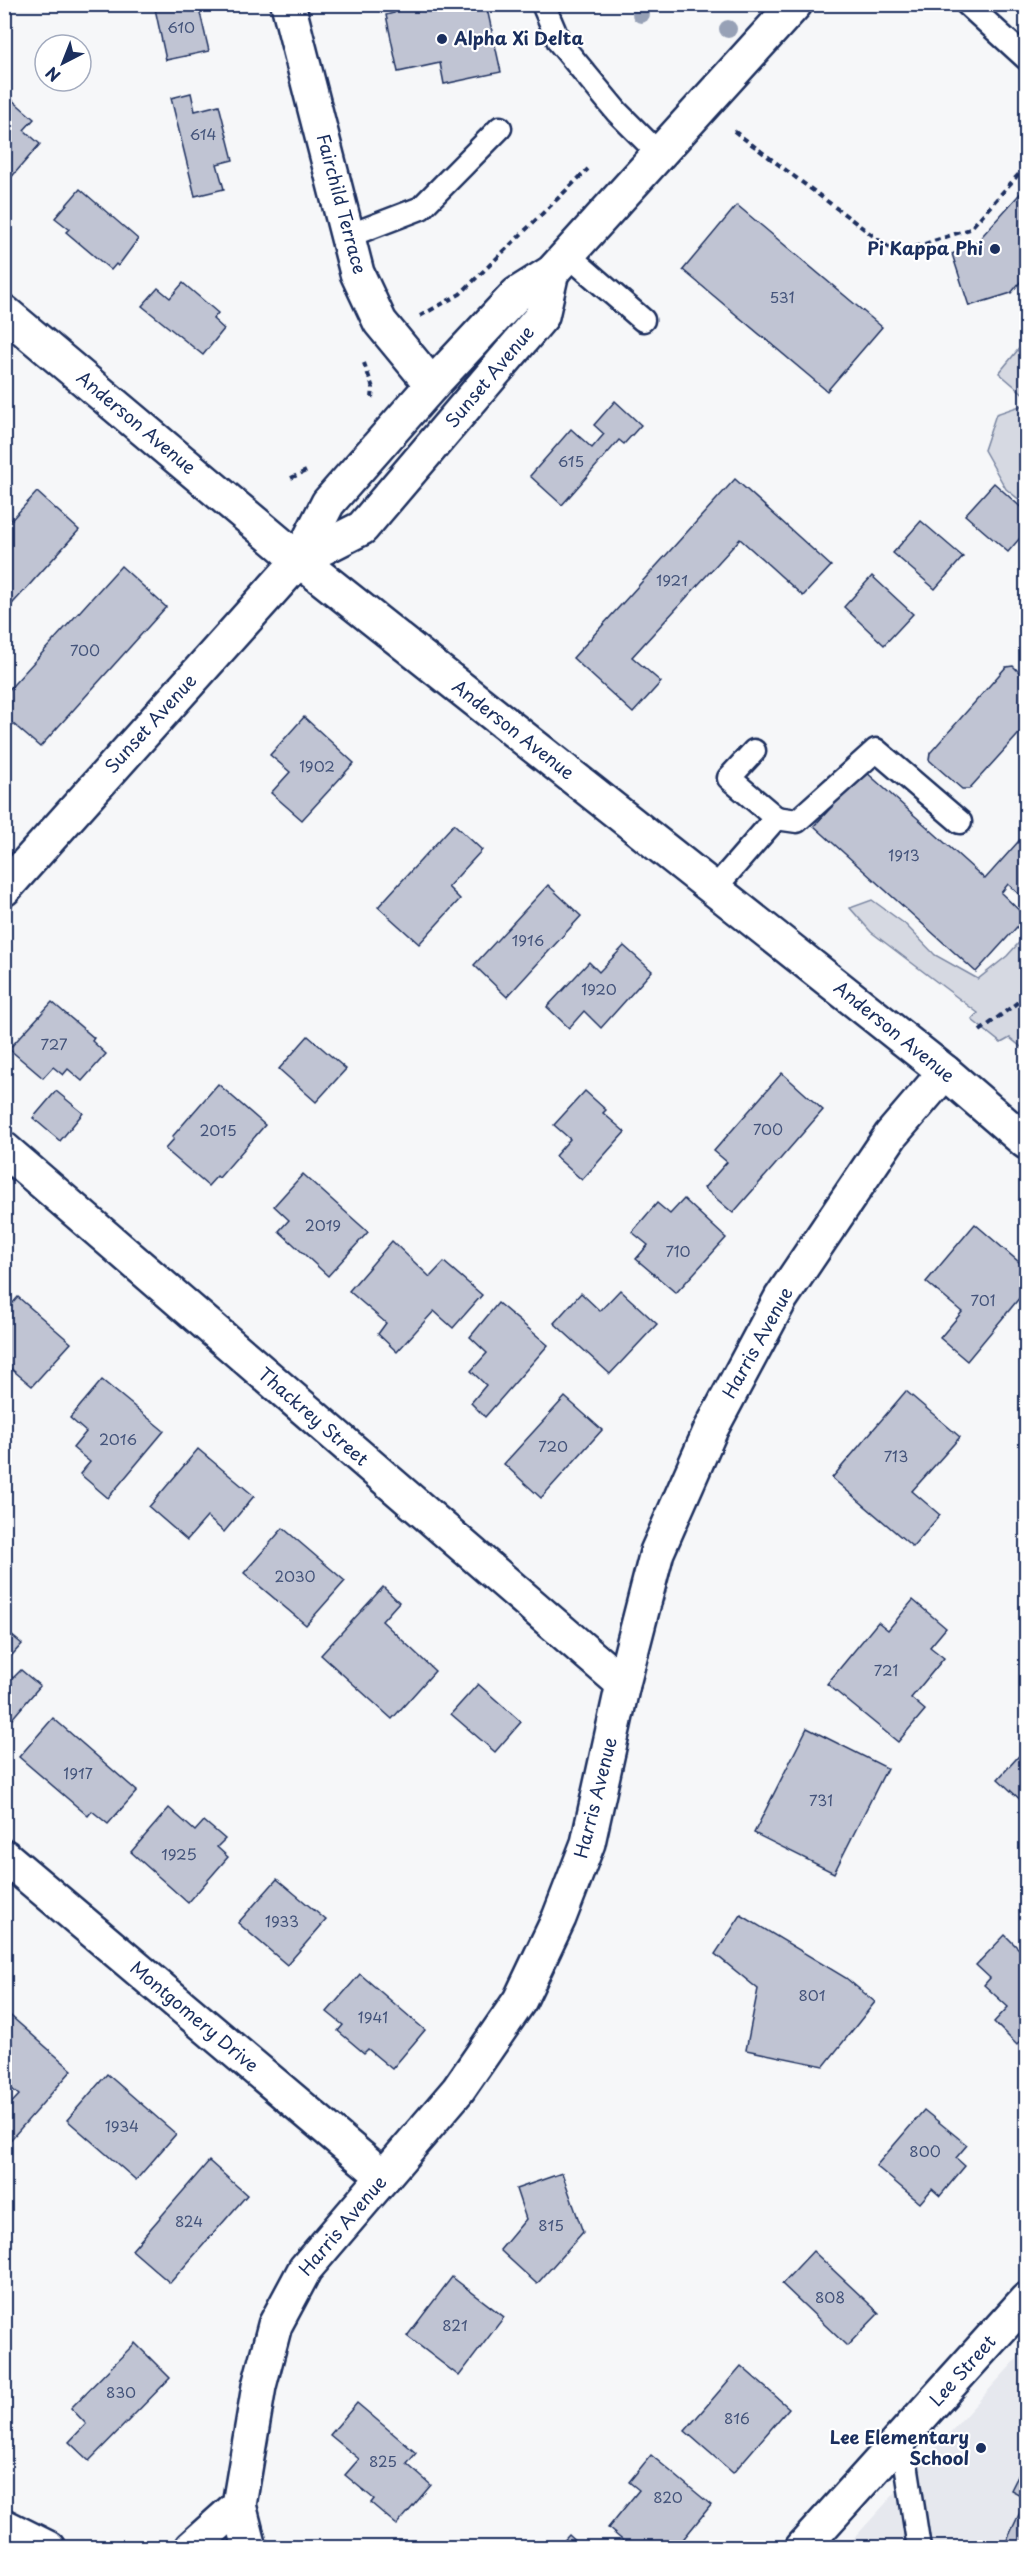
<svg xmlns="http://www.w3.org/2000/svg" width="1031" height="2552" font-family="'Playpen Sans',sans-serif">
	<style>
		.built { fill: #e6e8ee }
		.green { fill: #d6d9e2; stroke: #7884a0; stroke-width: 1.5 }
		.building { fill: #c0c4d3; stroke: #1b2f5e; stroke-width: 1.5 }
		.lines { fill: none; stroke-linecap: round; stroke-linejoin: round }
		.lane-casing { stroke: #1b2f5e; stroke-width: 27 }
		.street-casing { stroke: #1b2f5e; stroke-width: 38 }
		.secondary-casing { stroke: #1b2f5e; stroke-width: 38 }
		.path { stroke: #1b2f5e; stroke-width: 4; stroke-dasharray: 6 4.5; stroke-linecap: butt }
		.lane { stroke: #fff; stroke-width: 22 }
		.street { stroke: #fff; stroke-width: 33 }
		.secondary { stroke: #fff; stroke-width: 33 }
		.tree { fill: #97a1b6 }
		.poi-dot { fill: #1b2f5e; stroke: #fff; stroke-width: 2 }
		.labels { text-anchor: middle; stroke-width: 4.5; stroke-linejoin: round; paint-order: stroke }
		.number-label { font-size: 15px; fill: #44547b }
		.poi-label { font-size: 18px; font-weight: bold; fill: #1b2f5e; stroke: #fff; text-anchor: end }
		.street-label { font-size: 18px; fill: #1b2f5e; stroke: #fff }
	</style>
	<rect width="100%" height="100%" fill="#f6f7f9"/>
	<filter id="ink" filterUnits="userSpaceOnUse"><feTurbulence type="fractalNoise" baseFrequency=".0167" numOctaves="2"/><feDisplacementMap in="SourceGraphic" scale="12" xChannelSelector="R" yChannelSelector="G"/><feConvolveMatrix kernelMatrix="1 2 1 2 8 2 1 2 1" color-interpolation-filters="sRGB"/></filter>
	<g filter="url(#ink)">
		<path class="built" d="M1026,2349v198h-180z"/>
		<g class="green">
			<path d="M1026,340v56l-27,-23z"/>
			<path d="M1026,404v101l-20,-16 -22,-39 12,-36z"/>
			<path d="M872,900l33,24 30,31 43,24 29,-23 19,-21v116l-16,-13 -9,5 -29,-23 6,-7 -107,-81 -21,-24z"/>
		</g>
		<g class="building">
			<path d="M154,4h44l11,47 -43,9z"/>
			<path d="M392,4h94l15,68 -57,12 -4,-21 -42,9 -12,-57 8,-2z"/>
			<path d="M191,93l4,18 24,-6 14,55 -16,4 7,25 -29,7 -24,-98z"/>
			<path d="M11,99l23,20 -10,11 16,14 -31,36 -5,-4v-70z"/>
			<path d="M1026,187v88l-15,18 -42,13 -17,-52 23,-10z"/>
			<path d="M80,189l58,50 -20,27 -2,-2 -5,6 -45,-38 3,-3 -14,-11z"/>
			<path d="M737,205l145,122 -55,64 -144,-121z"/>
			<path d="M183,283l35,30 -5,6 11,10 -21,26 -61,-49 16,-18 12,10z"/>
			<path d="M615,401l26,24 -17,19 -5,-4 -57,65 -32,-29 41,-47 21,19 12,-14 -10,-9z"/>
			<path d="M735,479l96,87 -28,30 -63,-57 -108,118 29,25 -28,31 -60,-55z"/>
			<path d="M994,483l32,29v19l-18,21 -43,-37z"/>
			<path d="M37,492l42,38 -75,83v-85z"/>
			<path d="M921,521l42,36 -28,32 -42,-36z"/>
			<path d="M121,566l45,41 -126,140 -36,-31v-21z"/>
			<path d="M872,576l41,38 -29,31 -40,-38z"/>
			<path d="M1013,666l13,13v47l-57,63h-7l-33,-29 1,-7 76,-86z"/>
			<path d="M304,717l50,46 -52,57 -31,-27 19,-21 -20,-17z"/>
			<path d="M865,771l120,108 41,-46v68l-18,-17 -7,9 25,24 -50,55 -162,-146z"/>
			<path d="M454,824l28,26 -34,37 12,12 -41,45 -41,-37z"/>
			<path d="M548,885l33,31 -74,81 -33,-32z"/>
			<path d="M624,946l28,25 -51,57 -17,-17 -15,17 -22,-21 42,-45 10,10z"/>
			<path d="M52,1002l42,36 -2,3 14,13 -24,27 -14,-12 -5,6 -10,-8 -10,11 -34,-29z"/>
			<path d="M308,1036l38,33 -30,33 -37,-33z"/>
			<path d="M782,1073l41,37 -90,103 -29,-25 23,-26 -13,-11z"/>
			<path d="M218,1084l47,41 -46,53 -2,-2 -9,10 -43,-37 9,-10 -2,-2z"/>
			<path d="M56,1091l27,22 -23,28 -27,-23z"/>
			<path d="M585,1091l21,19 -3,3 22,19 -43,48 -27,-24 15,-17 -16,-14z"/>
			<path d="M303,1174l65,58 -40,44 -49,-45 10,-11 -15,-14z"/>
			<path d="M684,1199l42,39 -50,55 -40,-34 12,-14 -16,-13 25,-29 13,11z"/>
			<path d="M975,1224l51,44v22l-59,71 -27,-23 22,-26 -36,-30z"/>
			<path d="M392,1241l38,36 14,-15 38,33 -29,33 -19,-17 -37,41 -19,-18 8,-11 -37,-32z"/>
			<path d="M620,1290l37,34 -47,50 -56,-51 27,-30 19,18z"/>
			<path d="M18,1297l53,46 -39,43 -28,-23v-50z"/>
			<path d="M498,1303l50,42 -63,72 -14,-14 15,-18 -15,-14 16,-18 -17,-16z"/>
			<path d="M102,1380l62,51 -56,67 -28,-24 10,-12 -17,-14 13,-16 -16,-14z"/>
			<path d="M906,1391l54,46 -48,54 28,24 -27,32 -81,-69z"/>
			<path d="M565,1397l37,33 -61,68 -37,-34z"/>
			<path d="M198,1449l56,47 -30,36 -17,-15 -20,23 -38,-33z"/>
			<path d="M283,1528l62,53 -39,44 -62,-52z"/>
			<path d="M383,1587l16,15 -17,19 53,50 -43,48 -71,-64z"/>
			<path d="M913,1600l33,28 -16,19 14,11 -33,40 14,12 -27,32 -71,-58 51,-62 10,8z"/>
			<path d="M4,1629l18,15 -18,20z"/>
			<path d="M4,1670l9,8 8,-8 19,16 -29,34 -7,-6z"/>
			<path d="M478,1684l43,38 -26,30 -44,-38z"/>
			<path d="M53,1718l84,73 -29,33 -16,-13 -4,5 -69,-59z"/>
			<path d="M807,1728l80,40 -53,105 -80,-40z"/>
			<path d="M1026,1748v57l-28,-26z"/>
			<path d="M169,1808l26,23 9,-10 21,18 -8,8 11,10 -40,46 -57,-51z"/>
			<path d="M277,1879l49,41 -39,45 -49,-42z"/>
			<path d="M741,1915l105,63 29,24 -51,64 -78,-16 12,-61 -43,-35z"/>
			<path d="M1005,1935l21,21v79l-9,10 -23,-23 14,-15 -24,-22 6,-7 -14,-13z"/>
			<path d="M360,1974l65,56 -33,39 -24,-20 -4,4 -26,-22 5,-6 -16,-13z"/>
			<path d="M4,2010l68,60 -66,75 -2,-34 15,-16 -15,-13z"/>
			<path d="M107,2074l69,60 -40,46 -69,-60z"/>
			<path d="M924,2110l43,35 -11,13 9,8 -25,30 -8,-7 -12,14 -44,-37z"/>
			<path d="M209,2161l38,34 -77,88 -38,-33z"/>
			<path d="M562,2173l21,59 -46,52 -37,-34 26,-31 -10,-30z"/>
			<path d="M813,2251l66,62 -32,33 -65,-62z"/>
			<path d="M452,2277l52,40 -45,59 -52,-40z"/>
			<path d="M135,2343l35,35 -81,83 -20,-19 17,-18 -15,-16z"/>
			<path d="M741,2366l48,42 -56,65 -48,-42z"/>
			<path d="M357,2403l59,50 -9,11 24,21 -34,40 -26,-22 3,-4 -29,-24 14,-16 -29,-24z"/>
			<path d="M651,2455l60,50 -35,43h-44l-24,-20 31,-38 -10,-8z"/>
			<path d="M1026,2460v38l-15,-8z"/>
			<path d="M1026,2500v48h-23z"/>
			<path d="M569,2535l14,13h-26z"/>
		</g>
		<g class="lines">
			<g class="lane-casing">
				<g id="lane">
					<path d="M543,4l16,38 58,70 42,42"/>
					<path d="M967,4l59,54"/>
					<path d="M348,236l73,-28 79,-80"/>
					<path d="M568,255l75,65"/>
					<path d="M776,818l21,3 79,-71 84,72"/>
					<path d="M714,889l62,-71 -47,-40 25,-27"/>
					<path d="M902,2437l17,111"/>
				</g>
			</g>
			<g class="street-casing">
				<g id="street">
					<path d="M288,4l69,269 23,49 52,63"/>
					<path d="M299,560l63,-32 180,-212 10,-44"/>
					<path d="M4,889l295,-329 29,-57 104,-118 85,-91 35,-22 243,-268"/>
					<path d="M4,1149l619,535"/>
					<path d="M4,1856l380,321"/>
					<path d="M4,2526l44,22"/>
					<path d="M191,2548l48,-43"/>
					<path d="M250,2548l-11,-43 20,-119 16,-61 30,-56 153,-179 62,-90 39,-82 29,-75 35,-159 34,-132 54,-123 70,-131 110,-163 54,-63"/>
					<path d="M802,2548l224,-248"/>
				</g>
			</g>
			<g class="secondary-casing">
				<path id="secondary" d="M4,312l295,248 646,512 81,70"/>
			</g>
			<g class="path">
				<path d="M734,131l150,113 9,6 10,1 67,-22 56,-63"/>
				<path d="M420,316l40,-22 128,-125"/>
				<path d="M364,363l9,25 -1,10"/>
				<path d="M291,478l15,-7"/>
				<path d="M980,1031l46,-35"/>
			</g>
			<use href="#lane" class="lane"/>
			<use href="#street" class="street"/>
			<use href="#secondary" class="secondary"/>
		</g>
		<g class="tree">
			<circle cx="641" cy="14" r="9"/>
			<circle cx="728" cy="29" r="9"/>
		</g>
	</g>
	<g class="poi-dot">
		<circle cx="442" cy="39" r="6"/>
		<circle cx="995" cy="249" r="6"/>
		<circle cx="981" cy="2448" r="6"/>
	</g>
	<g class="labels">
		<g class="number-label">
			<text x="181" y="33">610</text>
			<text x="203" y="140">614</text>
			<text x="782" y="303">531</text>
			<text x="571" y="467">615</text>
			<text x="672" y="586">1921</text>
			<text x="85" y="656">700</text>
			<text x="317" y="772">1902</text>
			<text x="904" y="861">1913</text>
			<text x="528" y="946">1916</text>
			<text x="599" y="995">1920</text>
			<text x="54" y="1050">727</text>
			<text x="768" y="1135">700</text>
			<text x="218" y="1136">2015</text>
			<text x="323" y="1231">2019</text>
			<text x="678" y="1257">710</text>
			<text x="983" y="1306">701</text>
			<text x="118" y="1445">2016</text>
			<text x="553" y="1452">720</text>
			<text x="896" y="1462">713</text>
			<text x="295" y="1582">2030</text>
			<text x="886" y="1676">721</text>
			<text x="78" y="1779">1917</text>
			<text x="821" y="1806">731</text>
			<text x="179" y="1860">1925</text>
			<text x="282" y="1927">1933</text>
			<text x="812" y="2001">801</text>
			<text x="373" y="2023">1941</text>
			<text x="122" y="2132">1934</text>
			<text x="925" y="2157">800</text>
			<text x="189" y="2227">824</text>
			<text x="551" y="2231">815</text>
			<text x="830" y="2303">808</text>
			<text x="455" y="2331">821</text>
			<text x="121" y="2398">830</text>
			<text x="737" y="2424">816</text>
			<text x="383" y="2467">825</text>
			<text x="668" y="2503">820</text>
		</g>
		<g class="poi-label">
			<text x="454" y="45" text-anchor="start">Alpha Xi Delta</text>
			<text x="983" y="255">Pi Kappa Phi</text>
			<text x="969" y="2444">Lee Elementary<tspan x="969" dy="21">School</tspan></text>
		</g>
		<g class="street-label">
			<text transform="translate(341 204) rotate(75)" y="6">Fairchild Terrace</text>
			<text transform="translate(490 377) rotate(-50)" y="6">Sunset Avenue</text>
			<text transform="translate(136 423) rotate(40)" y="6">Anderson Avenue</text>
			<text transform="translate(151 724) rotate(-48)" y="6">Sunset Avenue</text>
			<text transform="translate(513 730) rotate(38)" y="6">Anderson Avenue</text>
			<text transform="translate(894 1032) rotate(39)" y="6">Anderson Avenue</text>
			<text transform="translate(758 1343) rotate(-61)" y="6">Harris Avenue</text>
			<text transform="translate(313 1417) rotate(41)" y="6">Thackrey Street</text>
			<text transform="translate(596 1798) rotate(-76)" y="6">Harris Avenue</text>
			<text transform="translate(194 2017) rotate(40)" y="6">Montgomery Drive</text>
			<text transform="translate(343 2226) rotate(-50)" y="6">Harris Avenue</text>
			<text transform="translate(963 2371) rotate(-48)" y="6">Lee Street</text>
		</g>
	</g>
	<rect width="1031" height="2552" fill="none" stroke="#fff" stroke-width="24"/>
	<rect x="12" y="12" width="1007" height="2528" fill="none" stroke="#1b2f5e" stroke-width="2" filter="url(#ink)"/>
	<g transform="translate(63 63) rotate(222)"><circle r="28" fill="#ffffff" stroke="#a4acbf" stroke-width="1.5"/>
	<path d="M0-4.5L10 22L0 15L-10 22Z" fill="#1b2f5e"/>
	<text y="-9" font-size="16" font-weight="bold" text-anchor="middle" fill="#1b2f5e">N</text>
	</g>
</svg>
